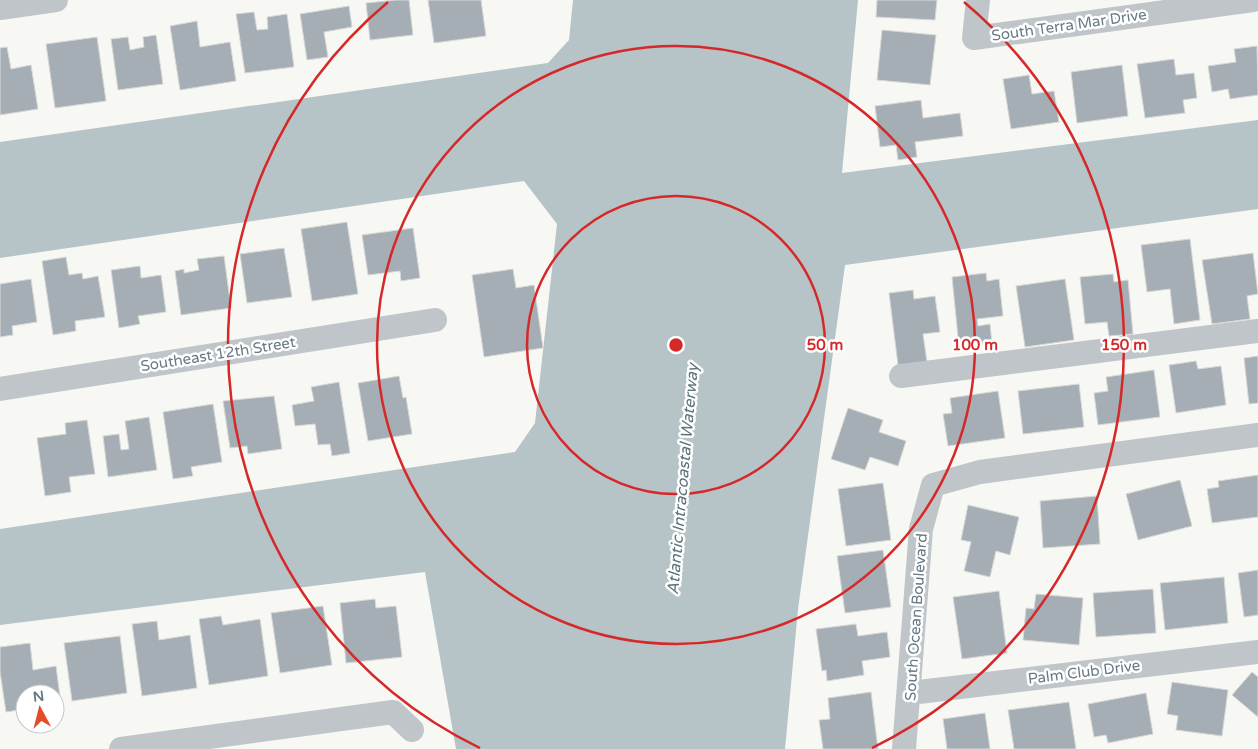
<svg xmlns="http://www.w3.org/2000/svg" width="1258" height="749" font-family="'Varela Round',sans-serif">
	<style>
		.water { fill: #b6c3c7 }
		.building { fill: #a5aeb4; stroke: #d9d9d7 }
		.lines { fill: none; stroke-linecap: round; stroke-linejoin: round }
		.minor { stroke: #c0c5c9; stroke-width: 24 }
		.ring { fill: none; stroke: #d62828; stroke-width: 2.5 }
		.labels { text-anchor: middle; stroke-width: 5; stroke-linejoin: round; paint-order: stroke }
		.street-label { font-size: 15px; fill: #667986; stroke: #fff }
		.water-label { font-size: 16px; font-style: italic; fill: #5d747b; stroke: #fff }
		.centre { fill: #d62828; stroke: #fff; stroke-width: 2.5 }
		.ring-label { font-size: 15px; text-anchor: middle; font-weight: bold; fill: #d62828; stroke: #fff; stroke-width: 5; stroke-linejoin: round; paint-order: stroke }
	</style>
	<rect width="100%" height="100%" fill="#f7f7f4"/>
	<path class="water" d="M573,0h285l-16,173 416,-53v89l-413,56 -47,344 -13,140h-329l-31,-177 -425,53v-96l515,-77 20,-29 22,-199 -33,-43 -524,77v-116l548,-79 21,-23z"/>
	<g class="building">
		<path d="M396,0h13l4,35 -43,5 -4,-37z"/>
		<path d="M428,0h53l5,36 -52,7z"/>
		<path d="M877,0h60l-2,20 -59,-3z"/>
		<path d="M349,6l3,21 -28,5 4,25 -21,3 -7,-46z"/>
		<path d="M254,12l3,18 11,-1 -1,-12 20,-3 7,53 -49,6 -9,-59z"/>
		<path d="M197,21l3,26 30,-5 6,39 -56,9 -10,-64z"/>
		<path d="M882,30l54,5 -6,50 -53,-5z"/>
		<path d="M156,35l7,49 -45,6 -7,-51 17,-2 2,13 14,-3 -1,-10z"/>
		<path d="M97,37l9,64 -51,7 -9,-64z"/>
		<path d="M1257,46l1,49 -28,4 -2,-10 -16,3 -4,-26 28,-4 -2,-13z"/>
		<path d="M7,47l4,22 20,-4 7,44 -38,6v-67z"/>
		<path d="M1174,59l2,16 18,-2 3,25 -14,2 2,13 -40,5 -8,-54z"/>
		<path d="M1122,65l6,51 -51,7 -6,-51z"/>
		<path d="M1029,75l3,19 22,-3 5,31 -48,7 -8,-50z"/>
		<path d="M921,100l2,18 37,-5 3,23 -48,6 2,15 -19,3 -2,-15 -16,2 -5,-41z"/>
		<path d="M347,222l11,72 -46,7 -11,-72z"/>
		<path d="M413,228l7,50 -19,3 -1,-10 -32,4 -6,-40z"/>
		<path d="M1190,239l10,81 -26,4 -4,-35 -23,3 -6,-47z"/>
		<path d="M284,248l8,49 -45,6 -7,-49z"/>
		<path d="M1253,253l5,41 -11,2 3,23 -38,5 -10,-64z"/>
		<path d="M224,256l7,52 -50,7 -6,-44 9,-2v4l15,-3 -2,-11z"/>
		<path d="M66,257l3,18 13,-2 1,6 15,-3 7,41 -30,4 1,10 -23,4 -11,-74z"/>
		<path d="M140,266l1,12 20,-3 5,37 -28,4 2,8 -21,4 -8,-58z"/>
		<path d="M513,269l3,19 18,-3 9,63 -59,9 -12,-82z"/>
		<path d="M986,273l1,8 12,-2 4,37 -26,3 1,7 12,-2 2,20 -33,3 -7,-70z"/>
		<path d="M1113,274l1,8 14,-2 5,54 -24,2 -2,-14 -22,2 -5,-47z"/>
		<path d="M31,279l6,43 -25,4 1,9 -13,2v-53z"/>
		<path d="M1065,279l9,61 -49,7 -9,-61z"/>
		<path d="M913,290l1,9 21,-3 5,36 -17,2 5,35 -29,4 -10,-80z"/>
		<path d="M1258,356v47l-9,1 -5,-46z"/>
		<path d="M1196,361l2,8 23,-3 5,39 -50,8 -7,-48z"/>
		<path d="M1154,370l6,47 -62,8 -4,-32 14,-2 -2,-14z"/>
		<path d="M399,376l4,22 3,-1 6,37 -44,7 -10,-58z"/>
		<path d="M339,382l11,71 -18,3 -2,-12 -12,1 -3,-21 -20,2 -3,-21 22,-4 -3,-14z"/>
		<path d="M1079,384l5,43 -61,7 -5,-43z"/>
		<path d="M998,391l7,47 -57,8 -5,-32 9,-1 -2,-15z"/>
		<path d="M274,396l8,53 -34,5 -1,-8 -17,2 -7,-47z"/>
		<path d="M213,404l9,58 -31,5 2,9 -20,3 -10,-67z"/>
		<path d="M848,408l35,12 -4,12 27,9 -8,25 -28,-9 -5,13 -34,-11z"/>
		<path d="M149,417l8,53 -49,7 -5,-41 16,-2 2,16 8,-1 -4,-28z"/>
		<path d="M87,420l8,54 -26,3 2,15 -26,4 -8,-58 29,-4 -1,-11z"/>
		<path d="M1258,475v42l-46,6 -5,-34 12,-2 -1,-6z"/>
		<path d="M1180,480l12,46 -54,14 -12,-46z"/>
		<path d="M883,483l8,57 -45,6 -8,-57z"/>
		<path d="M1097,496l3,48 -57,4 -3,-47z"/>
		<path d="M968,505l51,12 -9,38 -14,-4 -6,26 -26,-6 7,-29 -10,-2z"/>
		<path d="M883,550l8,57 -46,6 -8,-57z"/>
		<path d="M1258,570v45l-14,2 -6,-44z"/>
		<path d="M1224,577l4,46 -63,7 -5,-47z"/>
		<path d="M1153,589l3,44 -60,4 -3,-44z"/>
		<path d="M999,591l8,62 -45,6 -9,-62z"/>
		<path d="M1036,594l47,4 -4,47 -56,-5 3,-32 8,1z"/>
		<path d="M375,599l1,9 20,-2 6,51 -56,6 -6,-60z"/>
		<path d="M323,606l9,59 -52,8 -9,-60z"/>
		<path d="M221,616l2,9 37,-6 8,57 -59,9 -10,-66z"/>
		<path d="M157,621l2,19 31,-5 7,53 -55,8 -10,-72z"/>
		<path d="M856,624l2,12 29,-4 3,25 -28,4 2,14 -37,6 -1,-11 -4,1 -6,-42z"/>
		<path d="M120,636l7,57 -55,8 -8,-58z"/>
		<path d="M30,643l3,27 23,-4 5,38 -6,1v-11h-30v15l-19,3 -6,-40v-25z"/>
		<path d="M1252,672l6,5v40l-26,-22z"/>
		<path d="M1172,682l56,8 -6,46 -46,-6 2,-14 -11,-2z"/>
		<path d="M871,692l7,57h-55l-4,-29 11,-1 -2,-21z"/>
		<path d="M1146,693l7,41 -45,9 -2,-8 -12,2 -6,-33z"/>
		<path d="M1069,702l7,47h-62l-6,-39z"/>
		<path d="M985,713l5,36h-43l-4,-30z"/>
	</g>
	<g class="lines">
		<g class="minor">
			<path d="M978,0l-4,38 279,-38"/>
			<path d="M0,8l56,-8"/>
			<path d="M901,376l357,-45"/>
			<path d="M0,389l435,-69"/>
			<path d="M910,693l348,-41"/>
			<path d="M121,749l272,-37 19,18"/>
			<path d="M904,749l17,-220 12,-44 47,-13 278,-37"/>
		</g>
	</g>
	<g class="ring">
		<circle cx="676" cy="345" r="149"/>
		<circle cx="676" cy="345" r="299"/>
		<path d="M480 748A448 448 0 0 1 388 2M964 2A448 448 0 0 1 872 748"/>
	</g>
	<g class="labels">
		<g class="street-label">
			<text transform="translate(1069 25) rotate(-8)" y="5">South Terra Mar Drive</text>
			<text transform="translate(218 354) rotate(-9)" y="5">Southeast 12th Street</text>
			<text transform="translate(916 617) rotate(-86)" y="5">South Ocean Boulevard</text>
			<text transform="translate(1084 672) rotate(-7)" y="5">Palm Club Drive</text>
		</g>
		<g class="water-label">
			<text transform="translate(682 479) rotate(-85)" y="6">Atlantic Intracoastal Waterway</text>
		</g>
	</g>
	<circle cx="676" cy="345" r="8" class="centre"/>
	<g class="ring-label">
		<text x="825" y="350">50 m</text>
		<text x="975" y="350">100 m</text>
		<text x="1124" y="350">150 m</text>
	</g>
	<g transform="translate(40 709) rotate(353)"><circle r="24" fill="#ffffff" stroke="#c2c9cf"/>
	<path d="M0-4L9 19L0 12L-9 19Z" fill="#e44c28"/>
	<text y="-8" font-size="14" font-weight="bold" text-anchor="middle" fill="#667986">N</text>
	</g>
</svg>
